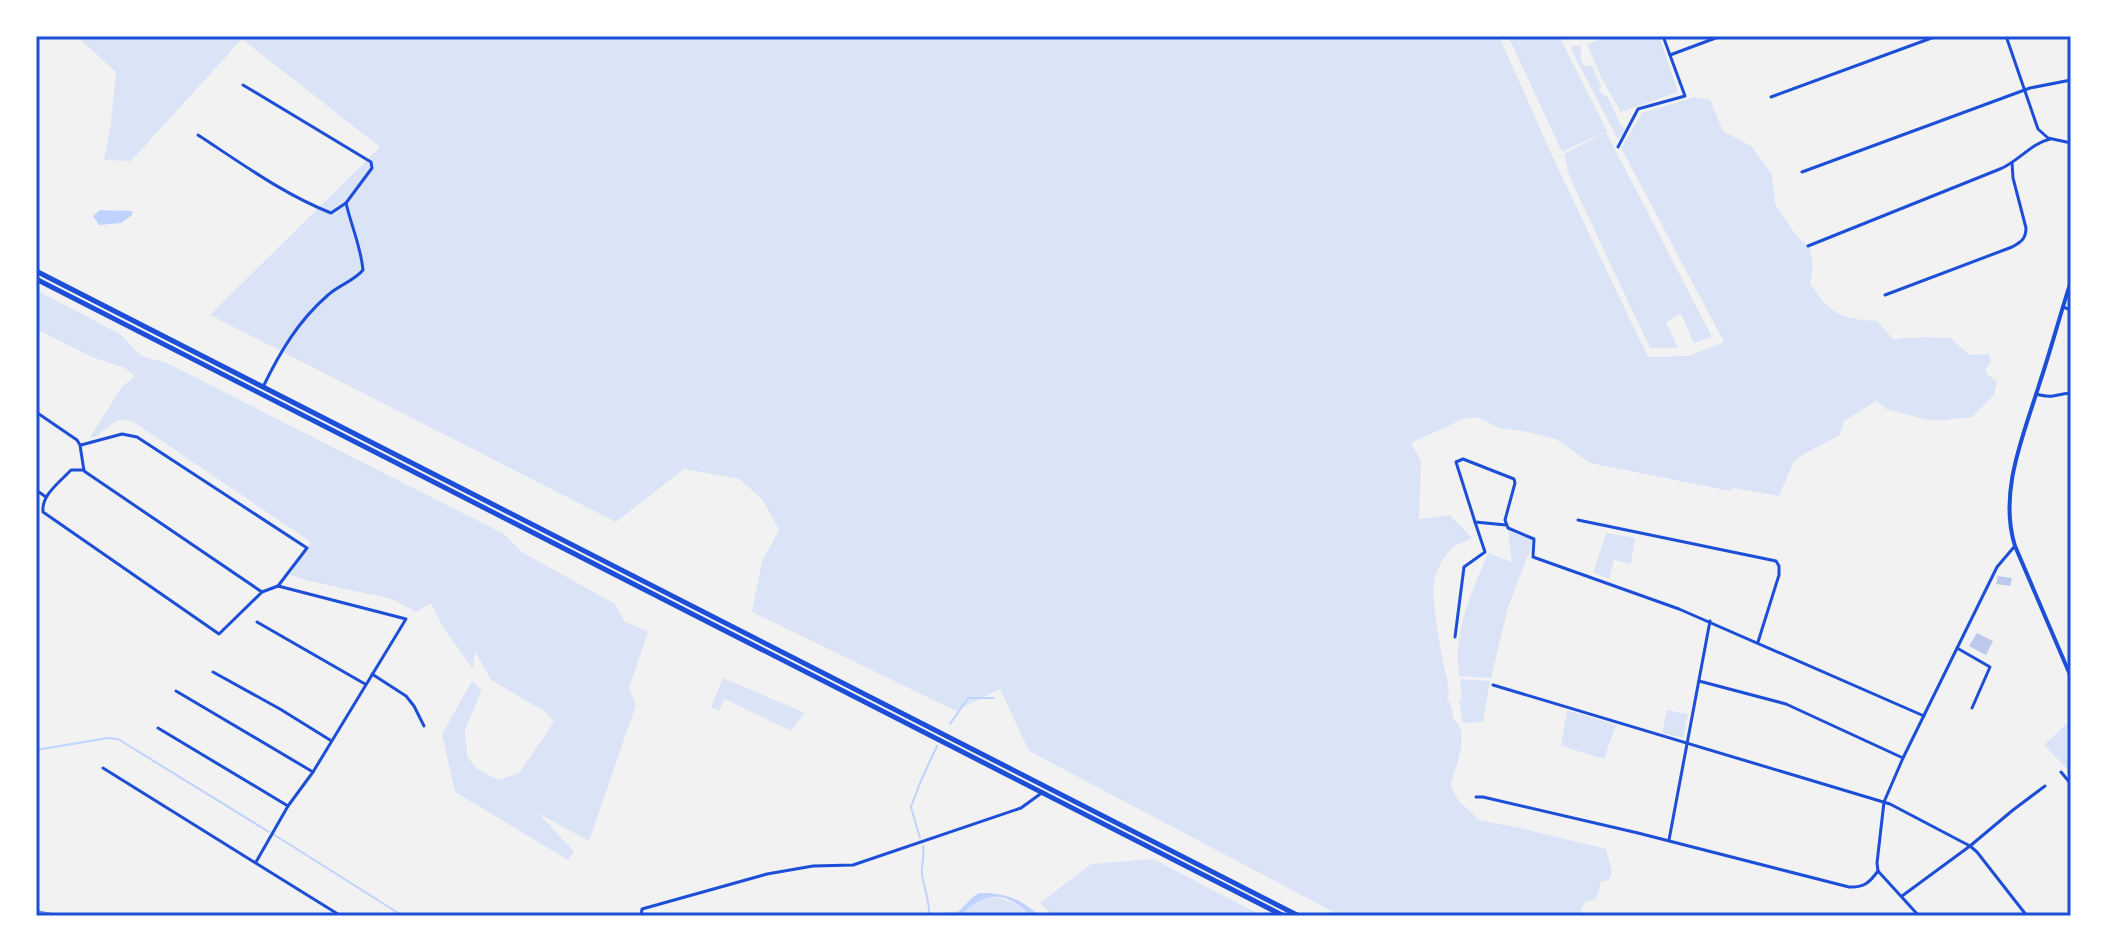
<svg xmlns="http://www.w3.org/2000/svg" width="2107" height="952" font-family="Montserrat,sans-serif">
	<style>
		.green { fill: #dbe4f7 }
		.water { fill: #bfd3fe }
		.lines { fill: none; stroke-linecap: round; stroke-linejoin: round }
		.stream { stroke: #bfd3fe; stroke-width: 2 }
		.building { fill: #bdc9ec }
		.minor { stroke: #1d4ed8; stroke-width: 3 }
		.secondary { stroke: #1d4ed8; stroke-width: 4 }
		.trunk { stroke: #1d4ed8; stroke-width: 5 }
		.rail { stroke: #7290e2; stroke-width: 2 }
		.neatline { fill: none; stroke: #1d4ed8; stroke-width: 3 }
	</style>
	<rect width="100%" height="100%" fill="#f2f2f2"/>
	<g class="green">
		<path d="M76,36h1423l56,126 93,195 41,-1 35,-14 -103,-194 21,-35 52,-16 16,3 13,31 28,15 21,28 3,30 21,31 14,13 3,18 -3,18c21,30 29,35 67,37l16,18 30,-2 28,1 18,17 20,-1 2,8 -6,7 3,6 9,6 -3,14 -22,22 -28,3h-17l-41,-11 -10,-8 -32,20 -4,14 -36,19 -10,7 -15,35 -45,-8 -4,3 -140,-28 -34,-24 -33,-8 -23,-3 -24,-11 -13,2 -52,24 10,18 -2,58 31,-4 22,23c-5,3 -12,5 -17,8 -10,7 -17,21 -20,32 -6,24 9,86 14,112l-2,8 5,10 1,10c18,14 3,49 -3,67l8,15 21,20 41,8 86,21 6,23 -3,8 -8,2 -5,17 -11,3 -7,14h-237l-312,-165 -29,-62 -44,22 -204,-99 10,-51 17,-31 -17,-31 -23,-20 -55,-10 -68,53 -406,-207 170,-168 -138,-108 -111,122 -27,-1 7,-38 5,-50z"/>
		<path d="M1508,36h51l48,95 -45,21z"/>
		<path d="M1610,36h49l19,56 -57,20 -19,-33 -15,-35z"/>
		<path d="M1581,45v16l3,5h8l9,20 -1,4 2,4 5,2 13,27 5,6 -7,11 -47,-91 2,-3z"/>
		<path d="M1606,132l106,205 -18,6 -13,-29 -15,8 12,26h-28l-80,-170 -6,-24z"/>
		<path d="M36,290l84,44 21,22 26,7 337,171 18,18 93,52 9,17 24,11 -19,56 7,17 -47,136 -51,-28 36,38 -6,9 -113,-68 -13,-58 30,-53 10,9 -17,40 2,26 10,13 21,11 21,-7 35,-51 -10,-11 -53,-31 -16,-29 -2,18 -29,-40 -13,-26 -15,9 -24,-13 -83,-18 -19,-6 21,-33 -179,-121 -14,-1 -23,17h-5l32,-50 13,-11 -10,-8 -31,-10 -58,-29z"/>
		<path d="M1508,531l23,8 1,3 -2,11 -3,5 -19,49 -17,71 -32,-2c-6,-47 12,-81 29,-123l24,9z"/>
		<path d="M1606,533l29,5 -4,26 -17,-4 -5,19 -16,-6z"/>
		<path d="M723,678l82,35 -14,18 -66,-32 -6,12 -8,-4z"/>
		<path d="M1460,679l30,2 -7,41 -20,1 -4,-23 3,-1z"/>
		<path d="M1567,710l49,15 -12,34 -43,-13z"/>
		<path d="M1667,710l21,4 -5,24 -21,-5z"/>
		<path d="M2071,720v53l-27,-28z"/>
		<path d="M1153,859l110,57h-209l-14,-13 51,-39z"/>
		<path d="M988,897c17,0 30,7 43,19h-96v-2l31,-4 13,-11z"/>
	</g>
	<g class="water">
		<path d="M100,210l32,1v4l-11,8 -22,2 -6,-9z"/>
		<path d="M979,893c23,-1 44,6 60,23h-8c-26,-26 -46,-25 -71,0h-6l20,-20z"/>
	</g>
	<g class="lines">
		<g class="stream">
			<path d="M950,724l18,-26h26"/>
			<path d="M36,750l72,-12 10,1 151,93"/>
			<path d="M273,834l130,82"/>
			<path d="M920,838l-9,-31 9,-24 17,-37"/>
			<path d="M923,846c2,10 -2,19 -1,28 2,16 8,26 7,42"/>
		</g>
	</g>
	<g class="building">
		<path d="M1998,576l14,2 -2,8 -14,-2z"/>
		<path d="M1977,633l16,8 -7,14 -17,-9z"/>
	</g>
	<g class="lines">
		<g class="minor">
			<path d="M2006,36l32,93 10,9 23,5"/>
			<path d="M1670,55l51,-19"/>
			<path d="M1771,97l166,-61"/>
			<path d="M198,135c43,28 85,59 133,78l15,-10 26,-35 -1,-6 -128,-77"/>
			<path d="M1618,147l20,-38 47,-13 -22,-60"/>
			<path d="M1802,172l228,-84 41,-8"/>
			<path d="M1808,246l192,-77c19,-8 30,-25 50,-30"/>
			<path d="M1885,295l127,-48c9,-5 14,-8 14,-19l-13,-50 -1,-15"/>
			<path d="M2063,307l8,3"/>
			<path d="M263,387c17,-35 35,-66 65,-92 11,-10 26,-14 35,-25 -2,-23 -12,-45 -17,-67"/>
			<path d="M2036,394c19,5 18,0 35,-1"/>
			<path d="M36,412l41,28 3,5 4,26 178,121 16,-6 128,33 -93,153 -25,34 -32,56"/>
			<path d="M81,445l41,-11 15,3 170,111 -29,38"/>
			<path d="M84,470h-13c-11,12 -30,25 -28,42l176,122 43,-42"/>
			<path d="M36,490l10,7"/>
			<path d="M1578,520l198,41 3,5v9l-21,67"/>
			<path d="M1506,525l-31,-3 -19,-60 7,-3 51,20 1,4 -10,37 3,8 26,11 -1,18 146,52 245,107"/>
			<path d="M257,622l108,62"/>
			<path d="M1455,637l9,-70 21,-15 -10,-30"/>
			<path d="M1957,648l33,19 -18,41"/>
			<path d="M213,672l67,37 50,31"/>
			<path d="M372,674l34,22 8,10 10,20"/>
			<path d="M1699,681l87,23 117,54"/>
			<path d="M1493,685l397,119 80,42 7,6 50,64"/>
			<path d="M176,691l137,81"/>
			<path d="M158,728l130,78"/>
			<path d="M103,768l238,148"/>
			<path d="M2061,772l10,12"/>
			<path d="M1476,797h7l155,36 211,54c15,1 21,-5 29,-16"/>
			<path d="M1669,840l41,-219"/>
			<path d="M1878,871l-1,-8 7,-61 19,-44 94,-191 17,-20"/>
			<path d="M1878,871l41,45"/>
			<path d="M1902,896l68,-50 43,-36 32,-24"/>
			<path d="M641,916l1,-7 125,-35 46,-8 40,-1 168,-57 22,-16"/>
		</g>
		<path class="secondary" d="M2071,281c-11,34 -20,68 -31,101 -16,52 -42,110 -25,164l56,131"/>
		<g class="trunk">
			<path d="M36,271l1263,645"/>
			<path d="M36,279l1248,637"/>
		</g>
		<path class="rail" d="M36,911l27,5"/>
	</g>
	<rect width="2107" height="952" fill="none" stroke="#ffffff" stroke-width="76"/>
	<rect x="38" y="38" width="2031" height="876" class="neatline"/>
</svg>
